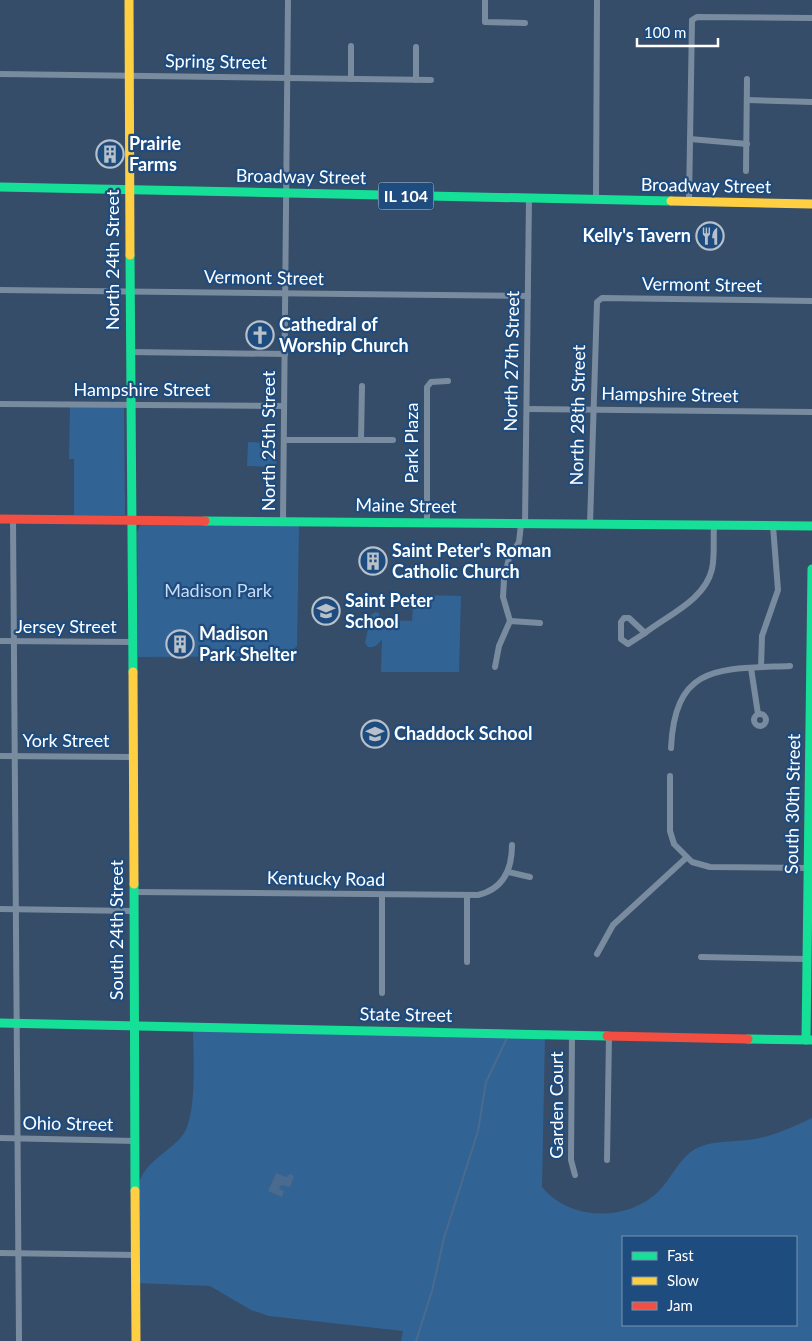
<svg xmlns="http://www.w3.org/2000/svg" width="812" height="1341" font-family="Lato,sans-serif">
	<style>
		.green { fill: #326395; fill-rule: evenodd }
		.water { fill: #4a6a8e }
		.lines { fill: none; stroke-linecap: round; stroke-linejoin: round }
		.stream { stroke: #4a6a8e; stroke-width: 2 }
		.street { stroke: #798b9f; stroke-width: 6 }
		.fast { stroke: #16e098; stroke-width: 9 }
		.slow { stroke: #ffcf43; stroke-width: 9 }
		.jam { stroke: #f24e42; stroke-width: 9 }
		.labels { text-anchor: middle; stroke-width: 4.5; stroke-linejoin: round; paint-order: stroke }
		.shield { fill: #1f4c7e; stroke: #bcc9d8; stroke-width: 1 }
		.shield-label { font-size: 16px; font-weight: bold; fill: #fff }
		.street-label { font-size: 18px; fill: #fff; stroke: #1f4c7e }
		.poi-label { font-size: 18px; font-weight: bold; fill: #fff; stroke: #1f4c7e; text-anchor: start }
		.park-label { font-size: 18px; fill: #c6ddf6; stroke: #1f4c7e }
	</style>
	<rect width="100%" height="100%" fill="#354d68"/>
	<g class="green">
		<path d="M70,405l54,1 1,109h-51v-56h-5z"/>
		<path d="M248,442l29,1 -1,24 -29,-1z"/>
		<path d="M140,525h159l-2,121 -8,7 -11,3 -140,1 -1,-125z"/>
		<path d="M423,595l38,1 -2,76h-78l1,-33c-4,5 -6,9 -14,8l-3,-4 6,-28 4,-3 4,1 3,19v-12l30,1 1,-21h10z"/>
		<path d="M193,1027l352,7 -3,153c28,34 84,35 116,5 15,-15 23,-39 44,-46 17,-6 36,-4 53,-7 21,-4 38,-12 57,-21v223h-411l2,-10 -134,-15 -18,-6 -41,-24 -74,-3c0,-29 -5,-78 4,-103 8,-20 29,-28 42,-44 16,-19 11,-84 11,-109zM623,1237h173v88h-173z"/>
	</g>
	<path class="water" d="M276,1173l10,4 4,-3 4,2 -4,11 -9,-2 -2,4 5,2 -2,6 -14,-6z"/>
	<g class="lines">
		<path class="stream" d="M416,1341l16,-50 12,-53 34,-107 8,-49 22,-46"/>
		<g class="street">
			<path d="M485,0v22l40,1"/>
			<path d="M0,74l431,6"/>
			<path d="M351,79v-33"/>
			<path d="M416,80v-33"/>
			<path d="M747,100l65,2"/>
			<path d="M690,139l57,5"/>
			<path d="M746,171l1,-92"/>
			<path d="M596,200l1,-200"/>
			<path d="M689,202l3,-182 5,-3 115,1"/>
			<path d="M0,290l528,6"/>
			<path d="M130,352l155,2"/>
			<path d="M0,404l284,2"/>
			<path d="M527,409l285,3"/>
			<path d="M284,440h109"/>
			<path d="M361,440l1,-54"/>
			<path d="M13,519l6,822"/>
			<path d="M283,521l5,-521"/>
			<path d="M427,523v-136l4,-5 17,-1"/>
			<path d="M525,524l4,-326"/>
			<path d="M590,524l7,-222 5,-4 210,3"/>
			<path d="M624,618h5l16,15 -17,11 -7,-5v-17z"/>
			<path d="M510,621l30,2"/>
			<path d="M645,633c23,-18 60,-33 67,-64 3,-13 1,-29 2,-43"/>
			<path d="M0,641l132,1"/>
			<path d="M495,667l4,-21 11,-25 -7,-24 1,-17 5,-22 10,-16 2,-18"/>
			<path d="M761,667l1,-31 16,-46 -5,-64"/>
			<path d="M751,668l7,46"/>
			<circle cx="760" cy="720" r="6"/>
			<path d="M671,748c4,-85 49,-79 119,-82"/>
			<path d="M0,756l132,1"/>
			<path d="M670,776v55l4,13 18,18 18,5 99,1"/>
			<path d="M508,872l22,5"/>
			<path d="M134,892l344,3c25,-6 34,-25 34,-50"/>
			<path d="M382,895v98"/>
			<path d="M467,897v65"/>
			<path d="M0,909l134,2"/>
			<path d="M597,954l16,-29 73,-67"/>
			<path d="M701,957l106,2"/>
			<path d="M572,1035l-1,125 4,15"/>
			<path d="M0,1138l136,3"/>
			<path d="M607,1160l2,-124"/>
			<path d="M0,1253l136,2"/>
		</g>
		<g class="fast">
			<path d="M0,187l671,14"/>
			<path d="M130,255l3,417"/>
			<path d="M205,521l607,5"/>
			<path d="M134,884l1,307"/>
			<path d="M0,1023l607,13"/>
			<path d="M748,1039l64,1"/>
			<path d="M806,1040l6,-471"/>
		</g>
		<g class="slow">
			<path d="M129,0l1,255"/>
			<path d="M671,201l141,3"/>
			<path d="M133,672l1,212"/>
			<path d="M135,1191l1,150"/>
		</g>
		<g class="jam">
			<path d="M0,519l205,2"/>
			<path d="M607,1036l141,3"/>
		</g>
	</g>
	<defs>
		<g id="building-ring" transform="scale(1.4375)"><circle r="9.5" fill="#1f4c7e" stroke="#b8c1ca" stroke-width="1.5"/><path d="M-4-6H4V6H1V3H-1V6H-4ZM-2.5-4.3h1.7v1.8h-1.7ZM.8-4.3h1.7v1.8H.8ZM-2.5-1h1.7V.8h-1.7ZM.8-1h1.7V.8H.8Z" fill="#b8c1ca"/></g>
		<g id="restaurant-ring" transform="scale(1.4375)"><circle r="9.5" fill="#1f4c7e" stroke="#b8c1ca" stroke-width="1.5"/><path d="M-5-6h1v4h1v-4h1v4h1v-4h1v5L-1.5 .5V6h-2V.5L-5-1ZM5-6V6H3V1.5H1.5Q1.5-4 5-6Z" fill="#b8c1ca"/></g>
		<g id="church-ring" transform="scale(1.4375)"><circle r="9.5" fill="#1f4c7e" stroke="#b8c1ca" stroke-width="1.5"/><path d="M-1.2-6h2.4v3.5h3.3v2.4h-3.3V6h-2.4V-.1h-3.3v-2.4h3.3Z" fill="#b8c1ca"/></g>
		<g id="school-ring" transform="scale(1.4375)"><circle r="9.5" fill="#1f4c7e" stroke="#b8c1ca" stroke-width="1.5"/><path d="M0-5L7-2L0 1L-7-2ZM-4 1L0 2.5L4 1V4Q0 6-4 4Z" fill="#b8c1ca"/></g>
	</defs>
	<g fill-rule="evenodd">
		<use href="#building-ring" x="110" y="154"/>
		<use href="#restaurant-ring" x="710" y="236"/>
		<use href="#church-ring" x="260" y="335"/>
		<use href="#building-ring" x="373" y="561"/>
		<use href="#school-ring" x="326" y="611"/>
		<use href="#building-ring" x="180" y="644"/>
		<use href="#school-ring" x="375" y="734"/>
	</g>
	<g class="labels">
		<rect class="shield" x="378.5" y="182.5" width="55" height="27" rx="4"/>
		<g class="shield-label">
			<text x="406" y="202">IL 104</text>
		</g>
		<g class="street-label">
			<text transform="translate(216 62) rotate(1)" y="6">Spring Street</text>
			<text transform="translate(301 177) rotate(1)" y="6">Broadway Street</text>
			<text transform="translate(706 186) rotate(1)" y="6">Broadway Street</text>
			<text transform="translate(113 260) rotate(-90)" y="6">North 24th Street</text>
			<text transform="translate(264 278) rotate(1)" y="6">Vermont Street</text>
			<text transform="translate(702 285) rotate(1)" y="6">Vermont Street</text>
			<text transform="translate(512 361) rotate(-89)" y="6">North 27th Street</text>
			<text x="142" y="396">Hampshire Street</text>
			<text transform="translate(670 395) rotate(1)" y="6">Hampshire Street</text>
			<text transform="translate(578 415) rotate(-89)" y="6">North 28th Street</text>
			<text transform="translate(269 441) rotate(-90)" y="6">North 25th Street</text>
			<text transform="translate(412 443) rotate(-90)" y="6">Park Plaza</text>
			<text transform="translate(406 506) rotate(1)" y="6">Maine Street</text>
			<text x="66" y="633">Jersey Street</text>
			<text x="66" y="747">York Street</text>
			<text transform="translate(793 804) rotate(-89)" y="6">South 30th Street</text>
			<text transform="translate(326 879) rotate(1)" y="6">Kentucky Road</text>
			<text transform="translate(117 930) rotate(-90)" y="6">South 24th Street</text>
			<text transform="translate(406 1015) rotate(1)" y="6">State Street</text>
			<text transform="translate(557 1105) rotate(-90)" y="6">Garden Court</text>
			<text transform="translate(68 1124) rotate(1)" y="6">Ohio Street</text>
		</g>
		<g class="poi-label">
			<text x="129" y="150">Prairie<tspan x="129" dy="21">Farms</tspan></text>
			<text x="691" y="242" text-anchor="end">Kelly's Tavern</text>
			<text x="279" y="331">Cathedral of<tspan x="279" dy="21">Worship Church</tspan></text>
			<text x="392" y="557">Saint Peter's Roman<tspan x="392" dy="21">Catholic Church</tspan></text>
			<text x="345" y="607">Saint Peter<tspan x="345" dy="21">School</tspan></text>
			<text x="199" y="640">Madison<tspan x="199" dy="21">Park Shelter</tspan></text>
			<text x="394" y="740">Chaddock School</text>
		</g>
		<g class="park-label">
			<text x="218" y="597">Madison Park</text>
		</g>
	</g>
	<rect x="622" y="1236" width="175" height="90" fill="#1f4c7e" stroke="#7994b2"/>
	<rect x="632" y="1252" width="25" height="8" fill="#16e098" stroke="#7994b2"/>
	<text x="667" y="1261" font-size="15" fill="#ffffff">Fast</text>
	<rect x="632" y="1277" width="25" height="8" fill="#ffcf43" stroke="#7994b2"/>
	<text x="667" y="1286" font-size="15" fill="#ffffff">Slow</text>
	<rect x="632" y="1302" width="25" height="8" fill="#f24e42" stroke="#7994b2"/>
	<text x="667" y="1311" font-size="15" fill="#ffffff">Jam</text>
	<path d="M637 38v8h81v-8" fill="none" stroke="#ffffff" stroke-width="2.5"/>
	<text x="644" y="38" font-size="15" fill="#ffffff" stroke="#1f4c7e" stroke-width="4" paint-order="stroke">100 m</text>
</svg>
